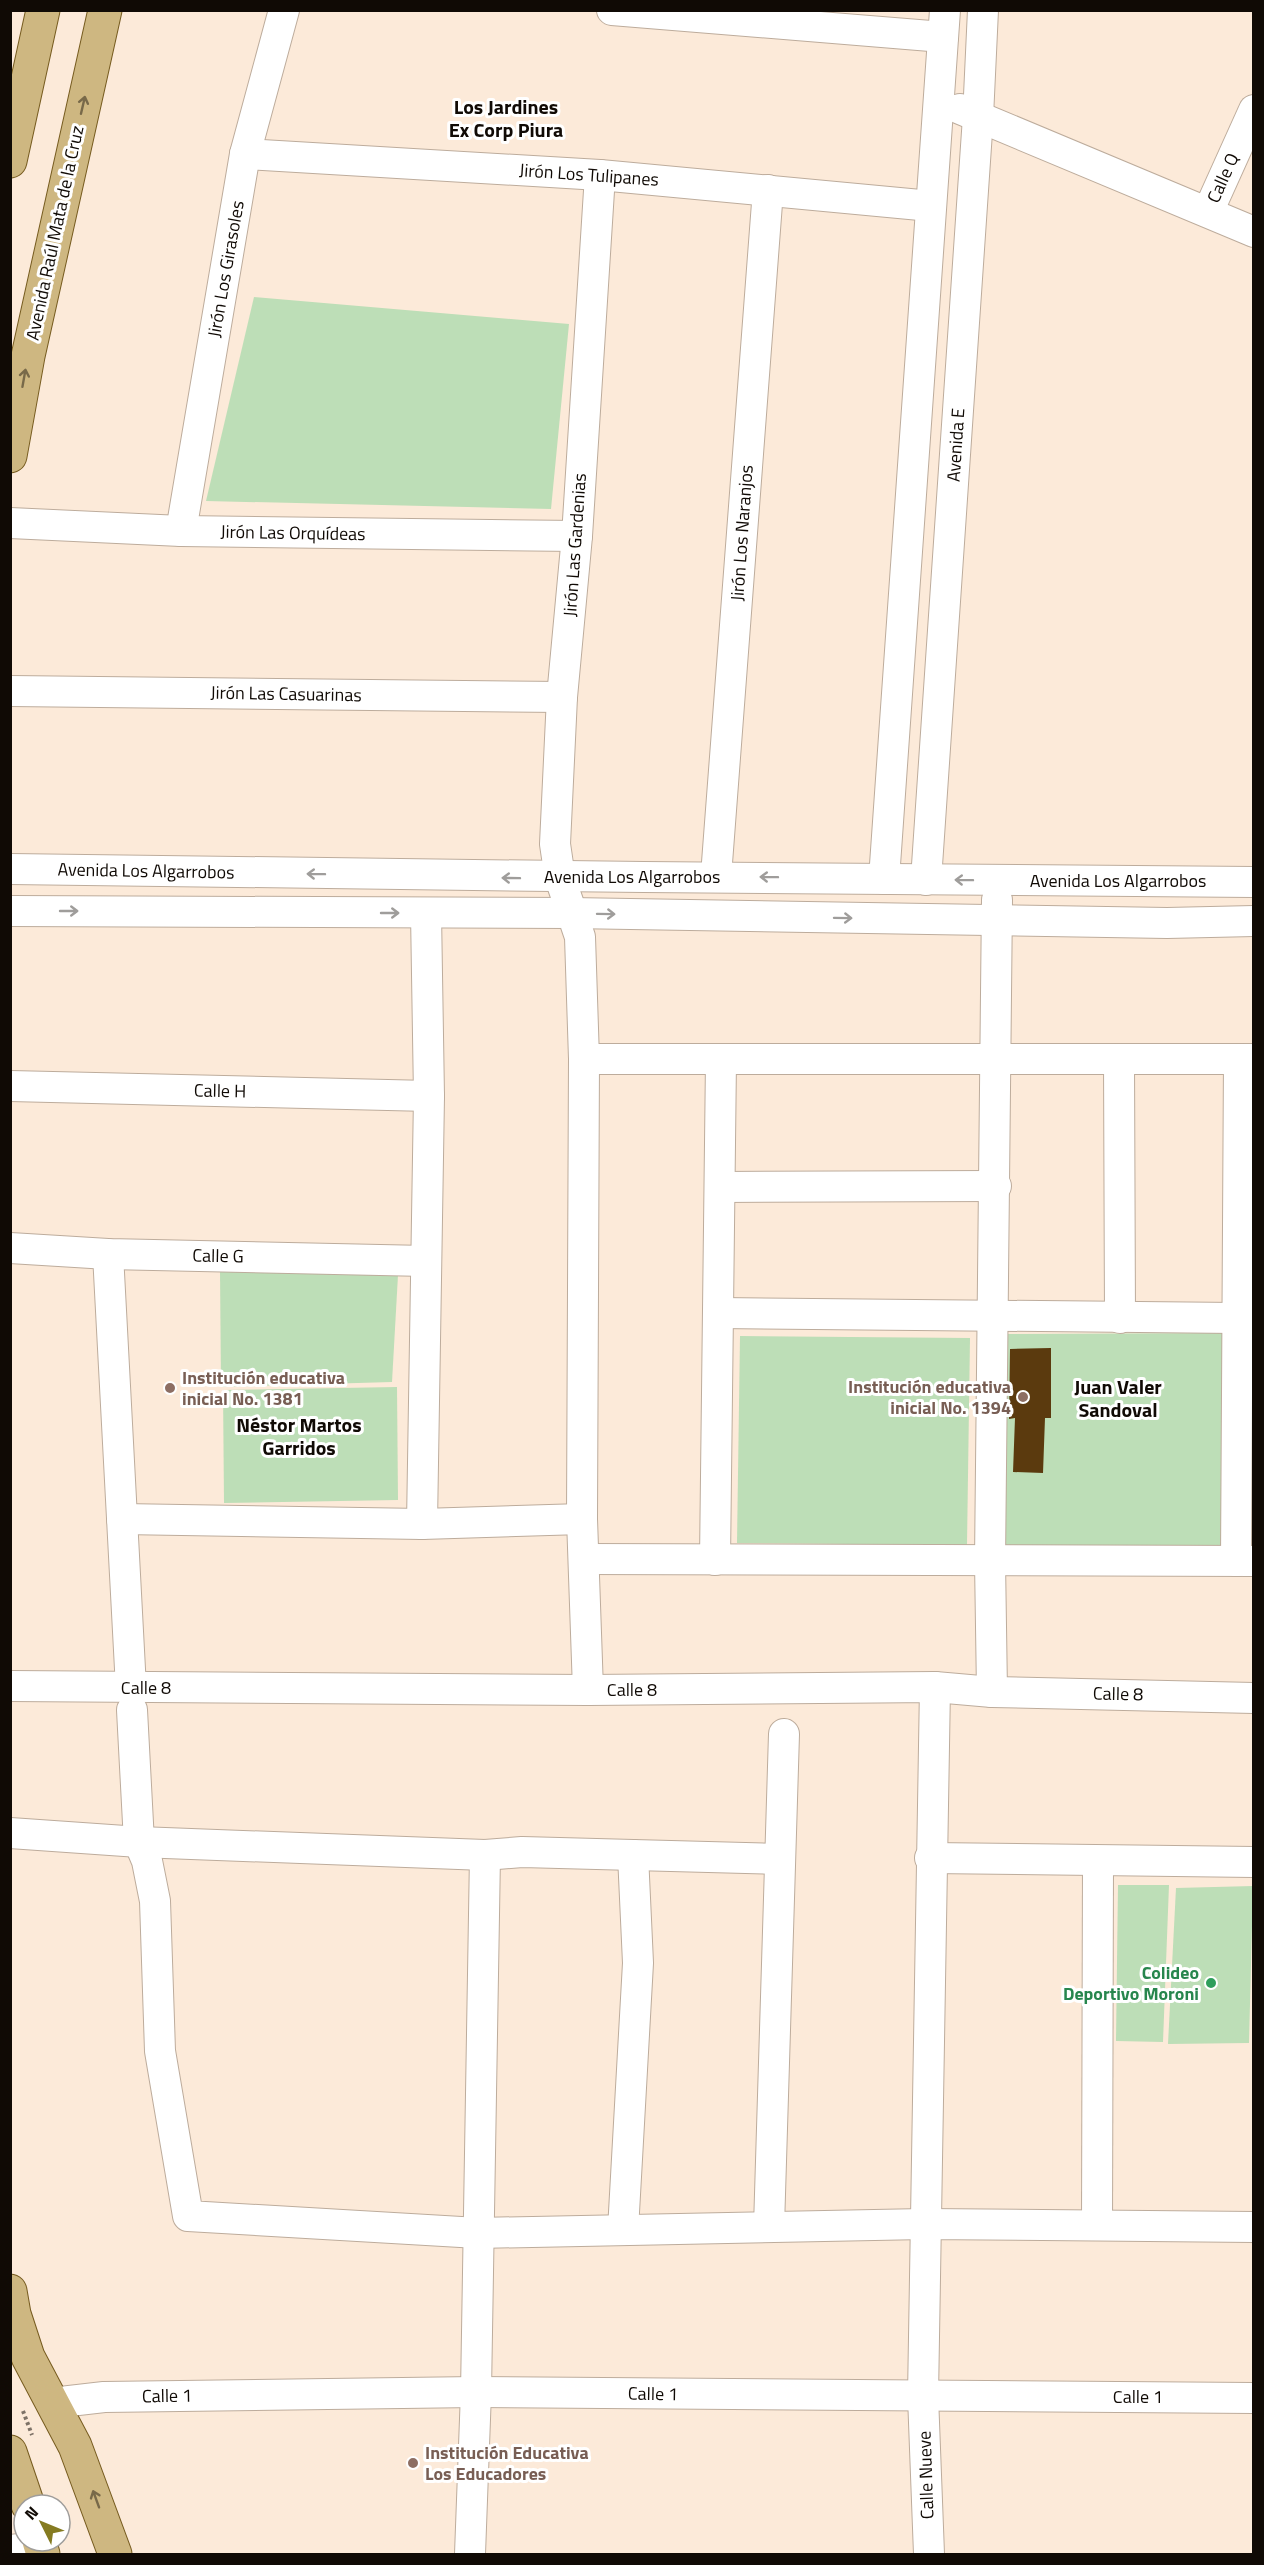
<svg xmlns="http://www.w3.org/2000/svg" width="1264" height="2565" font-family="'Titillium Web',sans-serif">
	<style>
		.green { fill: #bddeb7 }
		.building { fill: #5b3a0e }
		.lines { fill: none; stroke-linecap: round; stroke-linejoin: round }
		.minor-casing { stroke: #bdac9c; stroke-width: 32 }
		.major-casing { stroke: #765b1f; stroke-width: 35 }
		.path { stroke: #7d7267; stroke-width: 4; stroke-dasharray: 3 3; stroke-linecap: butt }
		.minor { stroke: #fff; stroke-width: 30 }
		.major { stroke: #ceb781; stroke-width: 33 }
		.oneway { stroke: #786949 }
		.oneway2 { stroke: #9f9d9b }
		.education-dot { fill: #8d6e63; stroke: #fff; stroke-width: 2 }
		.leisure-dot { fill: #2e9e5b; stroke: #fff; stroke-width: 2 }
		.labels { text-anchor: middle; stroke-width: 6; stroke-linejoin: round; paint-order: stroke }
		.street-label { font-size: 18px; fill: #100a05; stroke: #fff }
		.education-label { font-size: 18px; font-weight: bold; fill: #785e54; stroke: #fff; text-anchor: start }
		.leisure-label { font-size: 18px; font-weight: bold; fill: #27864d; stroke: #fff; text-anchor: end }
		.neighbourhood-label { font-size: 20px; font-weight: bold; fill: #100a05; stroke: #fff }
	</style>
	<rect width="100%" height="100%" fill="#fcead9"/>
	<g class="green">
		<path d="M254,297l315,27 -18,185 -345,-8z"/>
		<path d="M220,1271l178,4 -6,107 -171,5z"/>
		<path d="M1223,1333l-1,215h-222l4,-214z"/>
		<path d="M740,1336l230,2 -3,207 -230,-2z"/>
		<path d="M397,1387l1,113 -174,3 -1,-113z"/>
		<path d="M1118,1885h51l-6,157 -47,-1z"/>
		<path d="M1253,1886l-4,157 -81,1 8,-156z"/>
	</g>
	<path class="building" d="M1051,1348v70h-6l-2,55 -30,-1 2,-54 -6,1 1,-70z"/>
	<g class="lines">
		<g class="minor-casing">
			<g id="minor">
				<path d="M612,10l331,27"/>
				<path d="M960,109l294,123"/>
				<path d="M245,154l355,21 331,31"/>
				<path d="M1208,212l46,-102"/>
				<path d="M10,523l171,8 396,5"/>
				<path d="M181,531l64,-377 39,-144"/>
				<path d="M10,691l552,6"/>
				<path d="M10,869c415,7 829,10 1244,13"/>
				<path d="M716,876l52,-686"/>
				<path d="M884,879l61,-869"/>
				<path d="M926,880l52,-763 5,-107"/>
				<path d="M10,911l561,2 596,10 87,-2"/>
				<path d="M584,1059h670"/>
				<path d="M1119,1059l1,259"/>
				<path d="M10,1086l419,10"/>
				<path d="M720,1187l276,-1"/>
				<path d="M10,1248l98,6 318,7"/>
				<path d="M108,1254l23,434"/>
				<path d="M719,1313l518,5"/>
				<path d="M122,1519l300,5 160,-5"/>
				<path d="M422,1524l7,-428 -3,-183"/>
				<path d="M584,1559l670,2"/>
				<path d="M715,1560l6,-500"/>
				<path d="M1236,1561l3,-502"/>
				<path d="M10,1686l578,4 347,-3 57,5 262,6"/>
				<path d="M588,1690l-6,-171 2,-460 -4,-122 -20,-59 -5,-34 7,-147 15,-161 23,-361"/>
				<path d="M992,1692l-2,-131 7,-661"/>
				<path d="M132,1710l7,132 8,19 8,40 5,150 28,165 290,17 446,-9 330,3"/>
				<path d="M10,1833l129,9 346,13 37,-3 258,7"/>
				<path d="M930,1858l324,4"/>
				<path d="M1097,2225l1,-363"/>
				<path d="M769,2227l15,-493"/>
				<path d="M623,2230l15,-267 -5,-108"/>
				<path d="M52,2403l52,-6 372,-5 778,6"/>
				<path d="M10,2550l30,-4"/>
				<path d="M470,2554l6,-162 9,-537"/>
				<path d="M929,2554l-6,-158 12,-709"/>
			</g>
		</g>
		<g class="major-casing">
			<g id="major">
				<path d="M10,161l33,-151"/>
				<path d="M10,456l18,-100 77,-346"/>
				<path d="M10,2291l4,23 14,43 47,89 40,108"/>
				<path d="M10,2452l18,53"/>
				<path d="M39,2541l4,13"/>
			</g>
		</g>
		<g class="path">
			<path d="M23,2411l9,24"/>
			<path d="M60,2515l4,13"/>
		</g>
		<use href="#minor" class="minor"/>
		<use href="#major" class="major"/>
	</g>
	<defs><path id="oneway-shaft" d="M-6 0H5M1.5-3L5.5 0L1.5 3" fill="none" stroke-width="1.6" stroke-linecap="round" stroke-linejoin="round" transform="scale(1.5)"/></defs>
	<g class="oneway">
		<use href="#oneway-shaft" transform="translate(83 105) rotate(-77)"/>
		<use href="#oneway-shaft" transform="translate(24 378) rotate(-80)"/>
		<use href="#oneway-shaft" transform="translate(96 2499) rotate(-110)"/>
	</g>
	<g class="oneway2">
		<use href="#oneway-shaft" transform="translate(316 874) rotate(-179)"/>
		<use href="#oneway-shaft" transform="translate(769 877) rotate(-179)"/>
		<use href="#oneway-shaft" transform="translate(511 878) rotate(-179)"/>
		<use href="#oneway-shaft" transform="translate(964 880) rotate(-179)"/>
		<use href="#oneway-shaft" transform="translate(69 911)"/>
		<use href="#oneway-shaft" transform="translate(390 913)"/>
		<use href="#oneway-shaft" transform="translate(606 914) rotate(1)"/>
		<use href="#oneway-shaft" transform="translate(843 918) rotate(1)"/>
	</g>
	<g class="education-dot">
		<circle cx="170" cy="1388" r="6"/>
		<circle cx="1023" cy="1397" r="6"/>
		<circle cx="413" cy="2463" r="6"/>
	</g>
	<circle class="leisure-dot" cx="1211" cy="1983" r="6"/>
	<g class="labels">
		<g class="street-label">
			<text transform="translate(589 175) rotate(4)" y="6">Jirón Los Tulipanes</text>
			<text transform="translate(1223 178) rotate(-66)" y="6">Calle Q</text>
			<text transform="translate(55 233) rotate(-78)" y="6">Avenida Raúl Mata de la Cruz</text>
			<text transform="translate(226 269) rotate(-80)" y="6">Jirón Los Girasoles</text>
			<text transform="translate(956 445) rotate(-86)" y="6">Avenida E</text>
			<text transform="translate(293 533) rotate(1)" y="6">Jirón Las Orquídeas</text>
			<text transform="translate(742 533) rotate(-86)" y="6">Jirón Los Naranjos</text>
			<text transform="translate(575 545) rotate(-86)" y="6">Jirón Las Gardenias</text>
			<text transform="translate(286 694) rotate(1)" y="6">Jirón Las Casuarinas</text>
			<text transform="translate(146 871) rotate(1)" y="6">Avenida Los Algarrobos</text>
			<text x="632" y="883">Avenida Los Algarrobos</text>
			<text x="1118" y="887">Avenida Los Algarrobos</text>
			<text transform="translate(220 1091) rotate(1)" y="6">Calle H</text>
			<text transform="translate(218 1256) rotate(1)" y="6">Calle G</text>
			<text x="146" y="1694">Calle 8</text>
			<text x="632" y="1696">Calle 8</text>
			<text transform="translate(1118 1694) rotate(1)" y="6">Calle 8</text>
			<text transform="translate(653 2394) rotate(1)" y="6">Calle 1</text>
			<text transform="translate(167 2396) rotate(-1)" y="6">Calle 1</text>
			<text x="1138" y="2403">Calle 1</text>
			<text transform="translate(926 2475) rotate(-92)" y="6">Calle Nueve</text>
		</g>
		<g class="education-label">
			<text x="182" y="1384">Institución educativa<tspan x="182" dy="21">inicial No. 1381</tspan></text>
			<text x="1011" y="1393" text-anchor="end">Institución educativa<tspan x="1011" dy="21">inicial No. 1394</tspan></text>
			<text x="425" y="2459">Institución Educativa<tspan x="425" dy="21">Los Educadores</tspan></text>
		</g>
		<g class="leisure-label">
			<text x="1199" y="1979">Colideo<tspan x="1199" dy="21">Deportivo Moroni</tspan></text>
		</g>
		<g class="neighbourhood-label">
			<text x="506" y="114">Los Jardines<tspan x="506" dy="23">Ex Corp Piura</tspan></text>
			<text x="1118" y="1394">Juan Valer<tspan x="1118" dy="23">Sandoval</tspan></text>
			<text x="299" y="1432">Néstor Martos<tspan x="299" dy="23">Garridos</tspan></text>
		</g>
	</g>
	<rect width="1264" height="2565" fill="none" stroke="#100a05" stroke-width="24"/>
	<g transform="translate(42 2523) rotate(313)"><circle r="28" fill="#ffffff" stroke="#9f9d9b" stroke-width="1.5"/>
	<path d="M0-4.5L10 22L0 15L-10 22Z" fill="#857b21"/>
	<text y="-9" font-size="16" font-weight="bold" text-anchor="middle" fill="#100a05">N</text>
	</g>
</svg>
